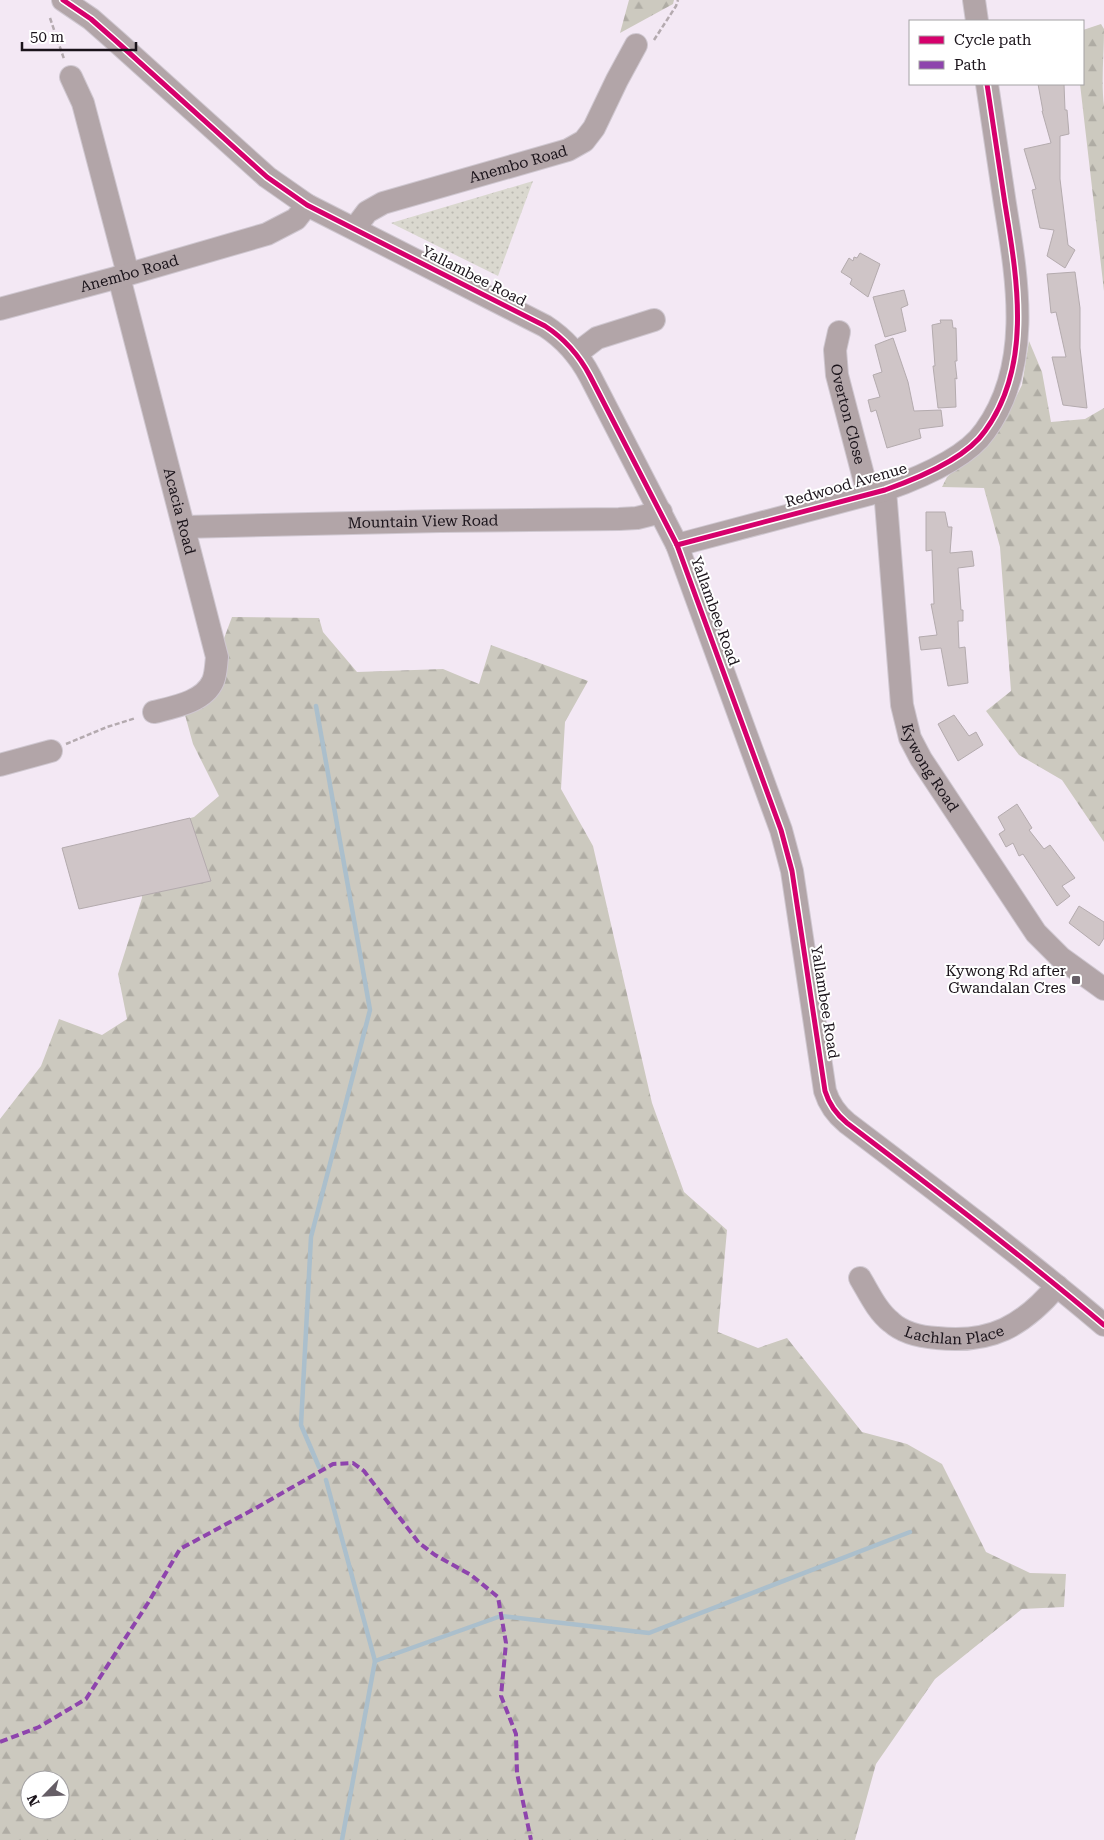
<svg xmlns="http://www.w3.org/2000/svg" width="1104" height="1840" font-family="'Roboto Serif',serif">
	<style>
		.grass { fill: url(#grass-dots) }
		.forest { fill: url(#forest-firs); fill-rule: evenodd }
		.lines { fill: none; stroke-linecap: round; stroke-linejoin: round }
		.stream { stroke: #abbfcc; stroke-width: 4.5 }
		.building { fill: #cfc5c7; stroke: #b4abae }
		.minor-casing { stroke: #cfc7d0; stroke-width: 24 }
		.path { stroke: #b4aaaf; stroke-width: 2.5; stroke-dasharray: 5 2.5; stroke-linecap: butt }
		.minor { stroke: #b2a5a8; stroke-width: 22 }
		.quiet { stroke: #8e44ad; stroke-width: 4; stroke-dasharray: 8 4; stroke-linecap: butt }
		.cycleway-casing { stroke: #fff; stroke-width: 8 }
		.cycleway { stroke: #d6006c; stroke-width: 5 }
		.poi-dot { fill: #665e66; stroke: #fff; stroke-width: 2 }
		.labels { text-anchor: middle; stroke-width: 4; stroke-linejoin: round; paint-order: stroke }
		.street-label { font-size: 15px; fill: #1a131a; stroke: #fff }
		.poi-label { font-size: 15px; fill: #1a131a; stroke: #fff; text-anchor: end }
	</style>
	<defs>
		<pattern id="grass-dots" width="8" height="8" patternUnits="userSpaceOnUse" patternTransform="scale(1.25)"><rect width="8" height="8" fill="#dad8cf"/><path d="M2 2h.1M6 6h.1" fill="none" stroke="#bab8b1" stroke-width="1.8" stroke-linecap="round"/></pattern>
		<pattern id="forest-firs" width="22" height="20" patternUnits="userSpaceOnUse" patternTransform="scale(1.25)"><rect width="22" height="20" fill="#ccc9bf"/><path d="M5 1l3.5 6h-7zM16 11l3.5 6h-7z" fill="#afaca4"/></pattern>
	</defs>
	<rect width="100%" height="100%" fill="#f3e8f4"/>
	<path class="grass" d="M533,181l-35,95 -107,-53z"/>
	<g class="forest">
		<path d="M629,0h45l-1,4 -53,29z"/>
		<path d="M1101,24l3,5c0,25 -3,53 0,77v185l-24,-207h3v-54z"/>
		<path d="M1029,341l13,31 9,50 34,-3 19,-11v434l-42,-62 -43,-25 -33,-44 25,-20 -11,-144 -16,-59 -42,-1 5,-10 53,-48 22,-44z"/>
		<path d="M232,617l87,1 4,14 34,40 86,-3 36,15 12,-39 97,36 -23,41 -4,67 32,57 59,257 32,89 43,38 -9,102 40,16 29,-10 75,94 45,12 35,20 44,88 44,21 36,1 -2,33 -42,2 -87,70 -59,85 -21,76h-855v-721l41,-53 18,-47 43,16 25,-16 -9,-45 24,-76 -5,-65 57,-16 25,-21 -26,-52 -11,-40 15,-6 20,-41zM30,1780h30v30h-30z"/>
	</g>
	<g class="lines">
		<g class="stream">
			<path d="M316,706l54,304 -59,227 -10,188 18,42"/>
			<path d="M326,1480l49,181 -33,179"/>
			<path d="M375,1661l126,-45 148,17 261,-101"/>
		</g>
	</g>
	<g class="building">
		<path d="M1038,84h26l1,26h2l2,24 -9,2v43l8,66 7,5 -10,18 -18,-12 7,-26 -14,-2 -8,-38 4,-1 -12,-40 27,-6 -9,-32h1z"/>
		<path d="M860,253l20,11 -12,33 -18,-13 2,-5 -11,-7 8,-14 4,3 1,-4 3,1z"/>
		<path d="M1075,272l5,36v40l7,60 -24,-3 -11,-48h14l-10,-45 -5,1 -4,-39z"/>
		<path d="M904,290l4,15 -7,3 5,23 -21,6 -12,-40z"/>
		<path d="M940,320h12l1,8h3l1,33h-2l2,18 -2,-1 1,29 -18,1 -5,-42h2l-3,-41 9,-2z"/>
		<path d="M893,338l15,44 6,29 27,-1 2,16 -24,3 2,9 -34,10 -11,-38 -5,2 -3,-12 12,-3 -7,-22 9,-3 -7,-27z"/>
		<path d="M926,512h19l3,15h4l-2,26 22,-2 2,15 -16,2 3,42h2v11h-5l1,27 6,-1 3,36 -20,3 -7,-38 -20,2 -2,-13 18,-2 -6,-31h3l-2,-54 -6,1z"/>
		<path d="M954,715l15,21 7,-4 7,13 -25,16 -20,-37z"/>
		<path d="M1017,804l15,24 -3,2 15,19 6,-4 25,33 -13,8 8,10 -13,10 -34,-52 -4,2 -6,-13 -7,4 -7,-13 6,-4 -7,-13z"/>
		<path d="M190,818l21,63 -132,28 -17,-61z"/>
		<path d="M1079,906l25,16v16l-5,8 -30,-23z"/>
	</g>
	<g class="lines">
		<g class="minor-casing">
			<g id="minor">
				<path d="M63,0l28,19 25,22 151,136 40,28 238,121c20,13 34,29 45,50l87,169 104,285 11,41 33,220c4,13 11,23 22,32 87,66 174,132 257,202"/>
				<path d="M974,0l3,21"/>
				<path d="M71,77l12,26 45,171"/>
				<path id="s1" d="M355,228l12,-16 16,-9 185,-53 16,-9 10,-13 23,-48 19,-35"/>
				<path id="s2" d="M119,277l98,380c-1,8 -1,17 -4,24 -9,21 -39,26 -59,31"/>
				<path id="s3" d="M0,309l119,-32 148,-43 29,-15 11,-14"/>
				<path id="s4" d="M839,332l-4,18 2,25 31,119"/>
				<path d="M576,354l21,-16 57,-18"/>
				<path id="s5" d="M885,490l17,215 8,33 11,21 115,174 25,25 43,31"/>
				<path id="s6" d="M184,527l256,-6 179,-2 18,-1 24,-6"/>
				<path d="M677,545l208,-55c31,-11 81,-31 100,-59 48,-66 32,-153 20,-227 -6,-40 -12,-80 -18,-120"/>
				<path d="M0,765l51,-14"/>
				<path id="s7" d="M860,1278c9,15 17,33 31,44 12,11 31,15 46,16 54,6 86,-12 120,-52"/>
			</g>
		</g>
		<g class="path">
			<path d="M50,18l14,41"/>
			<path d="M654,40l22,-34 2,-6"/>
			<path d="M66,744l41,-17 29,-9"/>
		</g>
		<use href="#minor" class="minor"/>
		<path class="quiet" d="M0,1742l39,-15 47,-28 62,-96 32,-54 76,-41 77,-44 20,-1 11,8 55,72 16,12 36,20 27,22 8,46 -5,53 15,38 1,39 14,67"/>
		<g class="cycleway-casing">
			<g id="cycleway">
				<path d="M63,0l28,19 25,22 151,136 40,28 238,121c20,13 34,29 45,50l87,169 104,285 11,41 33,220c4,13 11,23 22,32 87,66 174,132 257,202"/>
				<path d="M677,545l208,-55c31,-11 81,-31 100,-59 48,-66 32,-153 20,-227 -6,-40 -12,-80 -18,-120"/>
			</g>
		</g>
		<use href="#cycleway" class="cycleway"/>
	</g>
	<rect class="poi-dot" x="1071" y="975" width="10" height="10" rx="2.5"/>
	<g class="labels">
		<g class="street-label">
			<text dy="5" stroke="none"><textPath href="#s1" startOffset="179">Anembo Road</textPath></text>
			<text dy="5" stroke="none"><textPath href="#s3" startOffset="134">Anembo Road</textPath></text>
			<text transform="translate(474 276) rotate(27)" y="5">Yallambee Road</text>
			<text dy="5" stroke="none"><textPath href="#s4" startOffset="84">Overton Close</textPath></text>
			<text transform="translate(846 485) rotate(-16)" y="5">Redwood Avenue</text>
			<text dy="5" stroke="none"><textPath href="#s2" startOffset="242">Acacia Road</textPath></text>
			<text dy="5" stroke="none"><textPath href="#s6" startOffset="239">Mountain View Road</textPath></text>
			<text transform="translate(715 611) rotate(70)" y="5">Yallambee Road</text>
			<text dy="5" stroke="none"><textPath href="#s5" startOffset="285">Kywong Road</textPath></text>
			<text transform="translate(825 1002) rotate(81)" y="5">Yallambee Road</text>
			<text dy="5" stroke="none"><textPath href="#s7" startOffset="121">Lachlan Place</textPath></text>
		</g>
		<g class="poi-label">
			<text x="1066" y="976">Kywong Rd after<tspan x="1066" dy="17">Gwandalan Cres</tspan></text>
		</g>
	</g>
	<rect x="909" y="20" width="175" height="65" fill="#ffffff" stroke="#a3a1a3"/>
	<rect x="919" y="36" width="25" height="8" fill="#d6006c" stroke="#a3a1a3"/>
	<text x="954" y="45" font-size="15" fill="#1a131a">Cycle path</text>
	<rect x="919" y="61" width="25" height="8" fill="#8e44ad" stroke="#a3a1a3"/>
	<text x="954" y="70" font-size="15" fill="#1a131a">Path</text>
	<g transform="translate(45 1795) rotate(246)"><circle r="24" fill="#ffffff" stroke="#a3a1a3"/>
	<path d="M0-4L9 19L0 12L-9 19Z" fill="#665e66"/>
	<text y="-8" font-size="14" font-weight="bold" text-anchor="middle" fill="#1a131a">N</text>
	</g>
	<path d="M22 42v8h114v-8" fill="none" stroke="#1a131a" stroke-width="2.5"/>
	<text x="30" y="42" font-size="15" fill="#1a131a" stroke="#ffffff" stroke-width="4" paint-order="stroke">50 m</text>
</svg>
